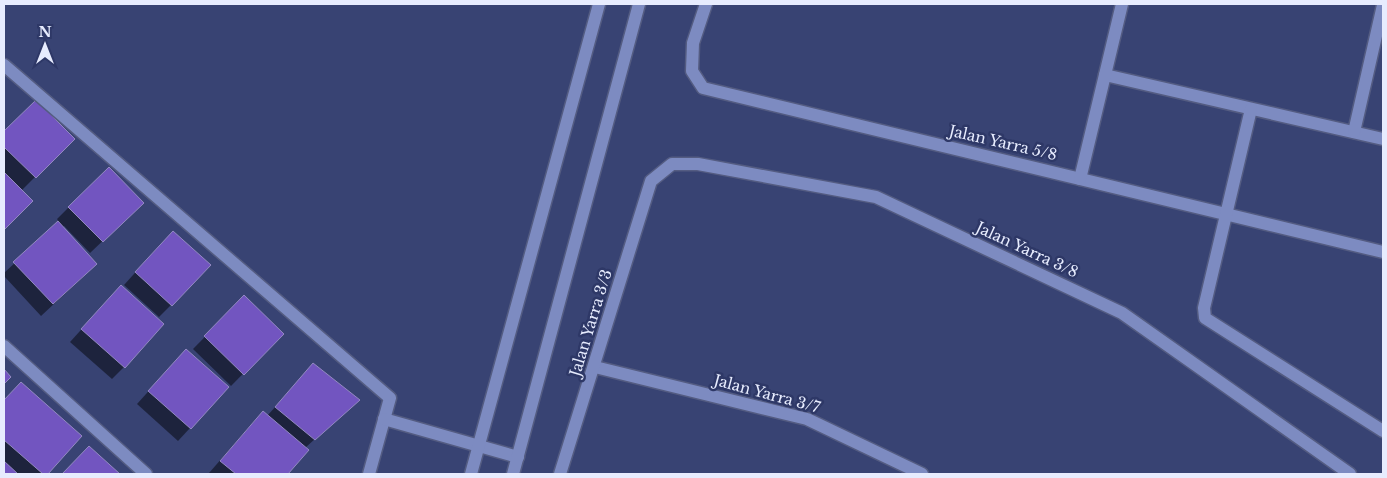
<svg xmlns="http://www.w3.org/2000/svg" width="1387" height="478" font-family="'Libre Baskerville',serif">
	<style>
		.shadow { fill: #0007 }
		.building { fill: #7255c0; stroke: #9389c1 }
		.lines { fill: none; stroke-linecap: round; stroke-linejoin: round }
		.minor-casing { stroke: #545c82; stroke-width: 15 }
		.minor { stroke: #7d8bc1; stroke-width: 12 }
		.labels { text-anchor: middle; stroke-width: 5; stroke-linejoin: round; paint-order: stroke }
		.street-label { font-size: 15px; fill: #e7ecfe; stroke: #2e3867 }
	</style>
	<rect width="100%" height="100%" fill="#384373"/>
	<g class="shadow">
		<path d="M36,101l37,38 -52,52 10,10 -27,27v-95z"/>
		<path d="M69,207l61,8 -40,38 -26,-27 -2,2 22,48 -43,40 -37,-40v-3l55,-51 -2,-3z"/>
		<path d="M161,244l10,61 -12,12 -35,-32z"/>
		<path d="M244,297l38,37 -51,52 -38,-37z"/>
		<path d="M109,299l15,68 -12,12 -42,-37z"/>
		<path d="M174,363l53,25 -49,53 -41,-37z"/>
		<path d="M313,365l45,35 -53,48 2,2 -21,24 -77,-1 42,-48 12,-13 4,4z"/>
		<path d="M9,395l71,42 -34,37h-42v-73z"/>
		<path d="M89,447l29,27h-55z"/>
	</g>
	<g class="building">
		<path d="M36,100l39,39 -39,39 -32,-31v-16z"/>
		<path d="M109,167l35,36 -41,39 -35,-35z"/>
		<path d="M4,172l29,29 -29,29z"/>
		<path d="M58,221l39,43 -44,40 -40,-42z"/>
		<path d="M173,231l38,34 -39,41 -37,-34z"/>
		<path d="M121,285l43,39 -39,44 -44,-39z"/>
		<path d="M244,295l40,39 -40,41 -40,-39z"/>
		<path d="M186,349l43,38 -38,42 -43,-38z"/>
		<path d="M313,363l47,37 -45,40 -40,-33z"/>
		<path d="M4,369l7,8 -7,7z"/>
		<path d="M21,382l61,54 -34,38h-5l-39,-34v-40z"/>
		<path d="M263,411l46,39 -21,24h-52l-16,-13z"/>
		<path d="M89,446l31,28h-58z"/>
		<path d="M4,461l14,13h-14z"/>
	</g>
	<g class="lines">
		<g class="minor-casing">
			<g id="minor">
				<path d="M706,4l-13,39 -1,28 11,17 680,164"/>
				<path d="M4,65l386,333 -21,76"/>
				<path d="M1105,75l278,64"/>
				<path d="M1251,109l-47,199 1,10 178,113"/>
				<path d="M1354,132l29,-127"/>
				<path d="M1080,179l42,-175"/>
				<path d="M4,346l142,128"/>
				<path d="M595,367l212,52 115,55"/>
				<path d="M384,419l134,38"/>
				<path d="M471,474l128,-470"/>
				<path d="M513,474l126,-470"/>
				<path d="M560,474l91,-293 21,-17h26l178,33 246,116 228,161"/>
			</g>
		</g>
		<use href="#minor" class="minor"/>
	</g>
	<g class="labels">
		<g class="street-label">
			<text transform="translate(1003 143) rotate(13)" y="5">Jalan Yarra 5/8</text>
			<text transform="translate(1027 250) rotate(25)" y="5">Jalan Yarra 3/8</text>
			<text transform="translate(591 323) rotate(-73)" y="5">Jalan Yarra 3/3</text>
			<text transform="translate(767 394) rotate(15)" y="5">Jalan Yarra 3/7</text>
		</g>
	</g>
	<rect width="1387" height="478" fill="none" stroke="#e7ecfe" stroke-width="10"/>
	<g transform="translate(45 45)" stroke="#2e3867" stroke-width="4" paint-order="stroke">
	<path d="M0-4L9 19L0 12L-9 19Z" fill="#e7ecfe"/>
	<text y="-8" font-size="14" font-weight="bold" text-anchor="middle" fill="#e7ecfe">N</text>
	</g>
</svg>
